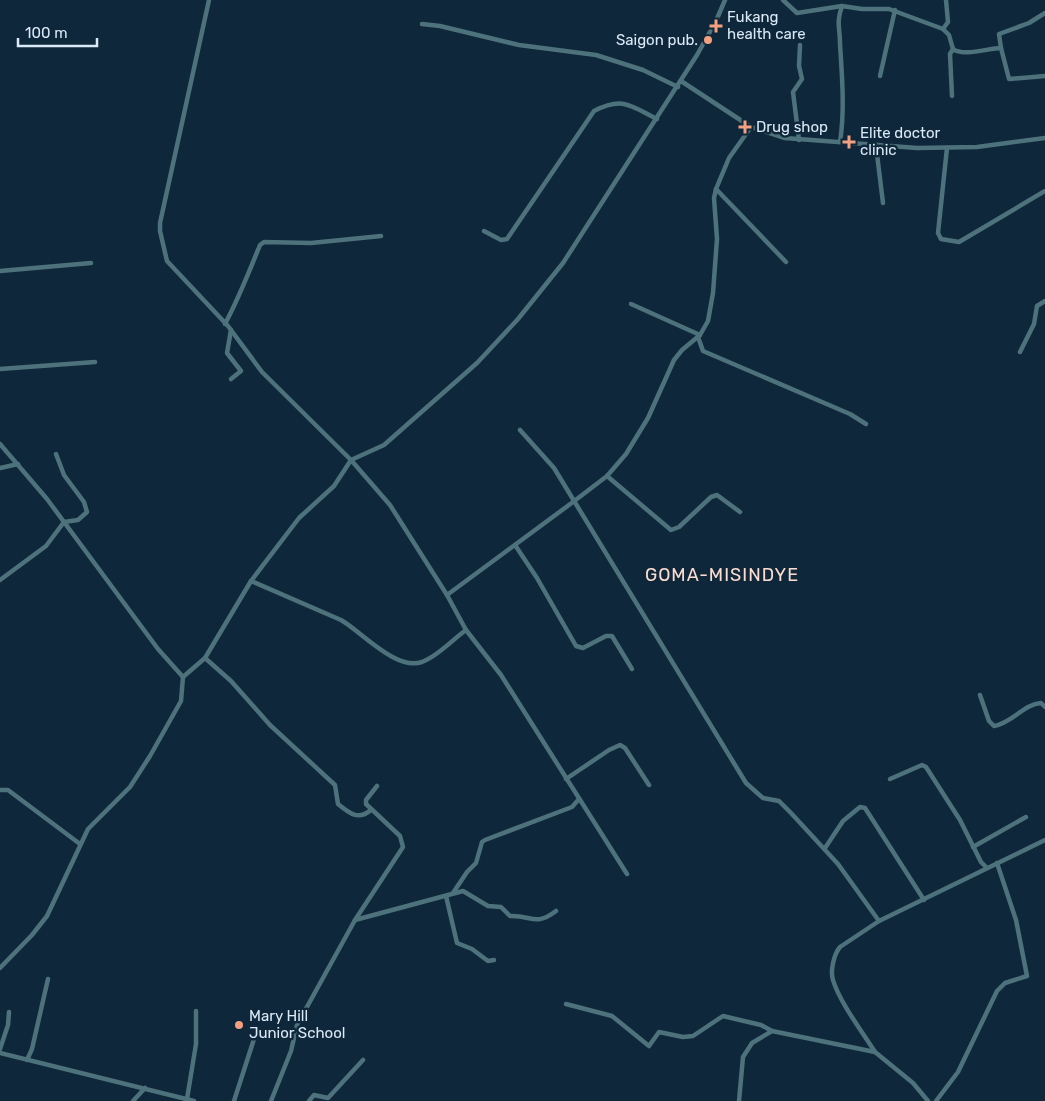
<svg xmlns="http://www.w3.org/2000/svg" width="1045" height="1101" font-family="Rubik,sans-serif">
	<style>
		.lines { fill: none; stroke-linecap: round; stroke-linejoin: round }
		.minor { stroke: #4d727b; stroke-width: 4.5 }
		.poi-dot { fill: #f2a080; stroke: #0f273b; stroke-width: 2 }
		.labels { text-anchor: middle; stroke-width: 5; stroke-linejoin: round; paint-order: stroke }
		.poi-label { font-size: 15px; fill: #dae9f6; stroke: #0f273b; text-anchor: start }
		.quarter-label { font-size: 18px; letter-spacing: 1px; fill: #fcdccf; stroke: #0f273b }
	</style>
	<rect width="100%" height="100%" fill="#0f273b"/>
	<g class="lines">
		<g class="minor">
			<path d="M209,0l-49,223v8l7,30 61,65 34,46 89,88 39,45 57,90 126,-93 34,-26 19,-22 22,-36 26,-58 8,-10 18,-15 8,-14 5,-28 4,-54 -3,-41 2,-9 13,-31 22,-31"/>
			<path d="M783,0l14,13 45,-7 20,3h27l54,20 6,6 4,14 -3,5 2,42"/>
			<path d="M422,24l18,2 79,19 77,10 47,15 35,17"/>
			<path d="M943,29l5,-7 -2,-22"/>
			<path d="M1001,48l-2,-14 30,-11 16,-10"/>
			<path d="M953,49c10,8 36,-1 48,-1l8,31 36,-3"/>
			<path d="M880,76l15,-66"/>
			<path d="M681,81l70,46 34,11 132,10 60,-1 68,-9"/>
			<path d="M799,140l-6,-48 9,-13 -3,-13 1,-21"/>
			<path d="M840,142c5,-32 2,-66 0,-98 0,-17 -4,-21 2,-38"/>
			<path d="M876,146l7,57"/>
			<path d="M947,148l-9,85 3,6 18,3 86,-51"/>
			<path d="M716,189l70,73"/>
			<path d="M484,231l17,9 6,-1 87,-128c29,-15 37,-5 63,8"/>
			<path d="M0,271l91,-8"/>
			<path d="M631,304l69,31"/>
			<path d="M225,324c14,-26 24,-52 35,-79l4,-3 47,1 70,-7"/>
			<path d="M231,330l-4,23 14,18 -10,8"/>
			<path d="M698,337l5,14 147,63 16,10"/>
			<path d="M1020,352l14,-28 3,-18 8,-5"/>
			<path d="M0,369l95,-7"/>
			<path d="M520,430l34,38 192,315 17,15 16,3 12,12 47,51 41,57 166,-81"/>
			<path d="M0,444l47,55 111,150 25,28"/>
			<path d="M0,468l18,-4"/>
			<path d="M607,476l64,54 8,-3 32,-30 6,-2 23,17"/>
			<path d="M515,545l22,33 39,68 7,2 23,-12h6l20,33"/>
			<path d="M0,580l46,-34 18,-24 14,-2 9,-8 -3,-10 -20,-27 -8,-21"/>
			<path d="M251,581l90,39c21,12 55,51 81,42 16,-6 30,-22 44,-32"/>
			<path d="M447,595l19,35 35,45 126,199"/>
			<path d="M205,658l26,23 39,44 65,60 3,19c11,9 20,17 33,6"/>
			<path d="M980,695l9,26 5,5c18,-3 30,-22 47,-23l4,4"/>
			<path d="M566,779l43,-29 11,-5 5,3 24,37"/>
			<path d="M890,779l32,-14 4,2 34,53 21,42 6,6"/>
			<path d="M0,790h8l72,54"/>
			<path d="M973,847l53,-30"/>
			<path d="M825,848l18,-27 17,-14 5,1 59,92"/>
			<path d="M453,893l14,-21 9,-9 6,-21 3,-2 87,-33 7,-8"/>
			<path d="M446,896l11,47 15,6 16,12 6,-1"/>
			<path d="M355,920l108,-29 25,15 13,1 9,9c22,-1 25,11 46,-5"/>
			<path d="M0,968l32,-33 15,-19 41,-87 42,-42 20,-31 31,-55 2,-24 22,-19 46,-77 48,-63 35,-32 17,-26 33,-15 93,-82 41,-44 45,-56 134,-208 19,-34 9,-21"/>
			<path d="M566,1004l46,12 37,30 10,-14 24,5 10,-1 30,-20 38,9 11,6"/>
			<path d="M0,1049l8,-24 1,-13"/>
			<path d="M875,1052c-12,-19 -36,-51 -42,-72 -3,-9 1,-26 7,-33l39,-26"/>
			<path d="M0,1053l194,48"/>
			<path d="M27,1060l5,-11 16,-70"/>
			<path d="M187,1099l9,-55v-33"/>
			<path d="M133,1101l12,-13"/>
			<path d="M234,1101l20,-62"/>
			<path d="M271,1101l20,-50 6,-26 58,-105 48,-73 -3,-11 -34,-32v-4l11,-14"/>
			<path d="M309,1101l5,-6 14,3 35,-38"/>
			<path d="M739,1101l4,-44 9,-14 20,-12 103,21 38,31 15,18"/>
			<path d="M936,1101l22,-29 39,-81 8,-8 22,-7 -11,-56 -19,-57"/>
		</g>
	</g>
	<g class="poi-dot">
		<path d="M713.5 18.5h5v5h5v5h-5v5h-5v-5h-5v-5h5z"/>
		<circle cx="708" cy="40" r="5"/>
		<path d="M742.5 119.5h5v5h5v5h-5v5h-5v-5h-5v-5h5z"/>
		<path d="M846.5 134.5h5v5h5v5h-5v5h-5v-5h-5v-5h5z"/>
		<circle cx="239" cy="1025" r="5"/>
	</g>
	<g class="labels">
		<g class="poi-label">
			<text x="727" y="22">Fukang<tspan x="727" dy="17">health care</tspan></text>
			<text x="698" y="45" text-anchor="end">Saigon pub.</text>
			<text x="756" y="132">Drug shop</text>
			<text x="860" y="138">Elite doctor<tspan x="860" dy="17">clinic</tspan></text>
			<text x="249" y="1021">Mary Hill<tspan x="249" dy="17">Junior School</tspan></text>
		</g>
		<g class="quarter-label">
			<text x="722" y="581">GOMA-MISINDYE</text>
		</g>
	</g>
	<path d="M18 38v8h79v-8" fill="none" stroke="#dae9f6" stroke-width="2.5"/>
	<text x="25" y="38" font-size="15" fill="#dae9f6" stroke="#0f273b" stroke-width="4" paint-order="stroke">100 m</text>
</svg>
